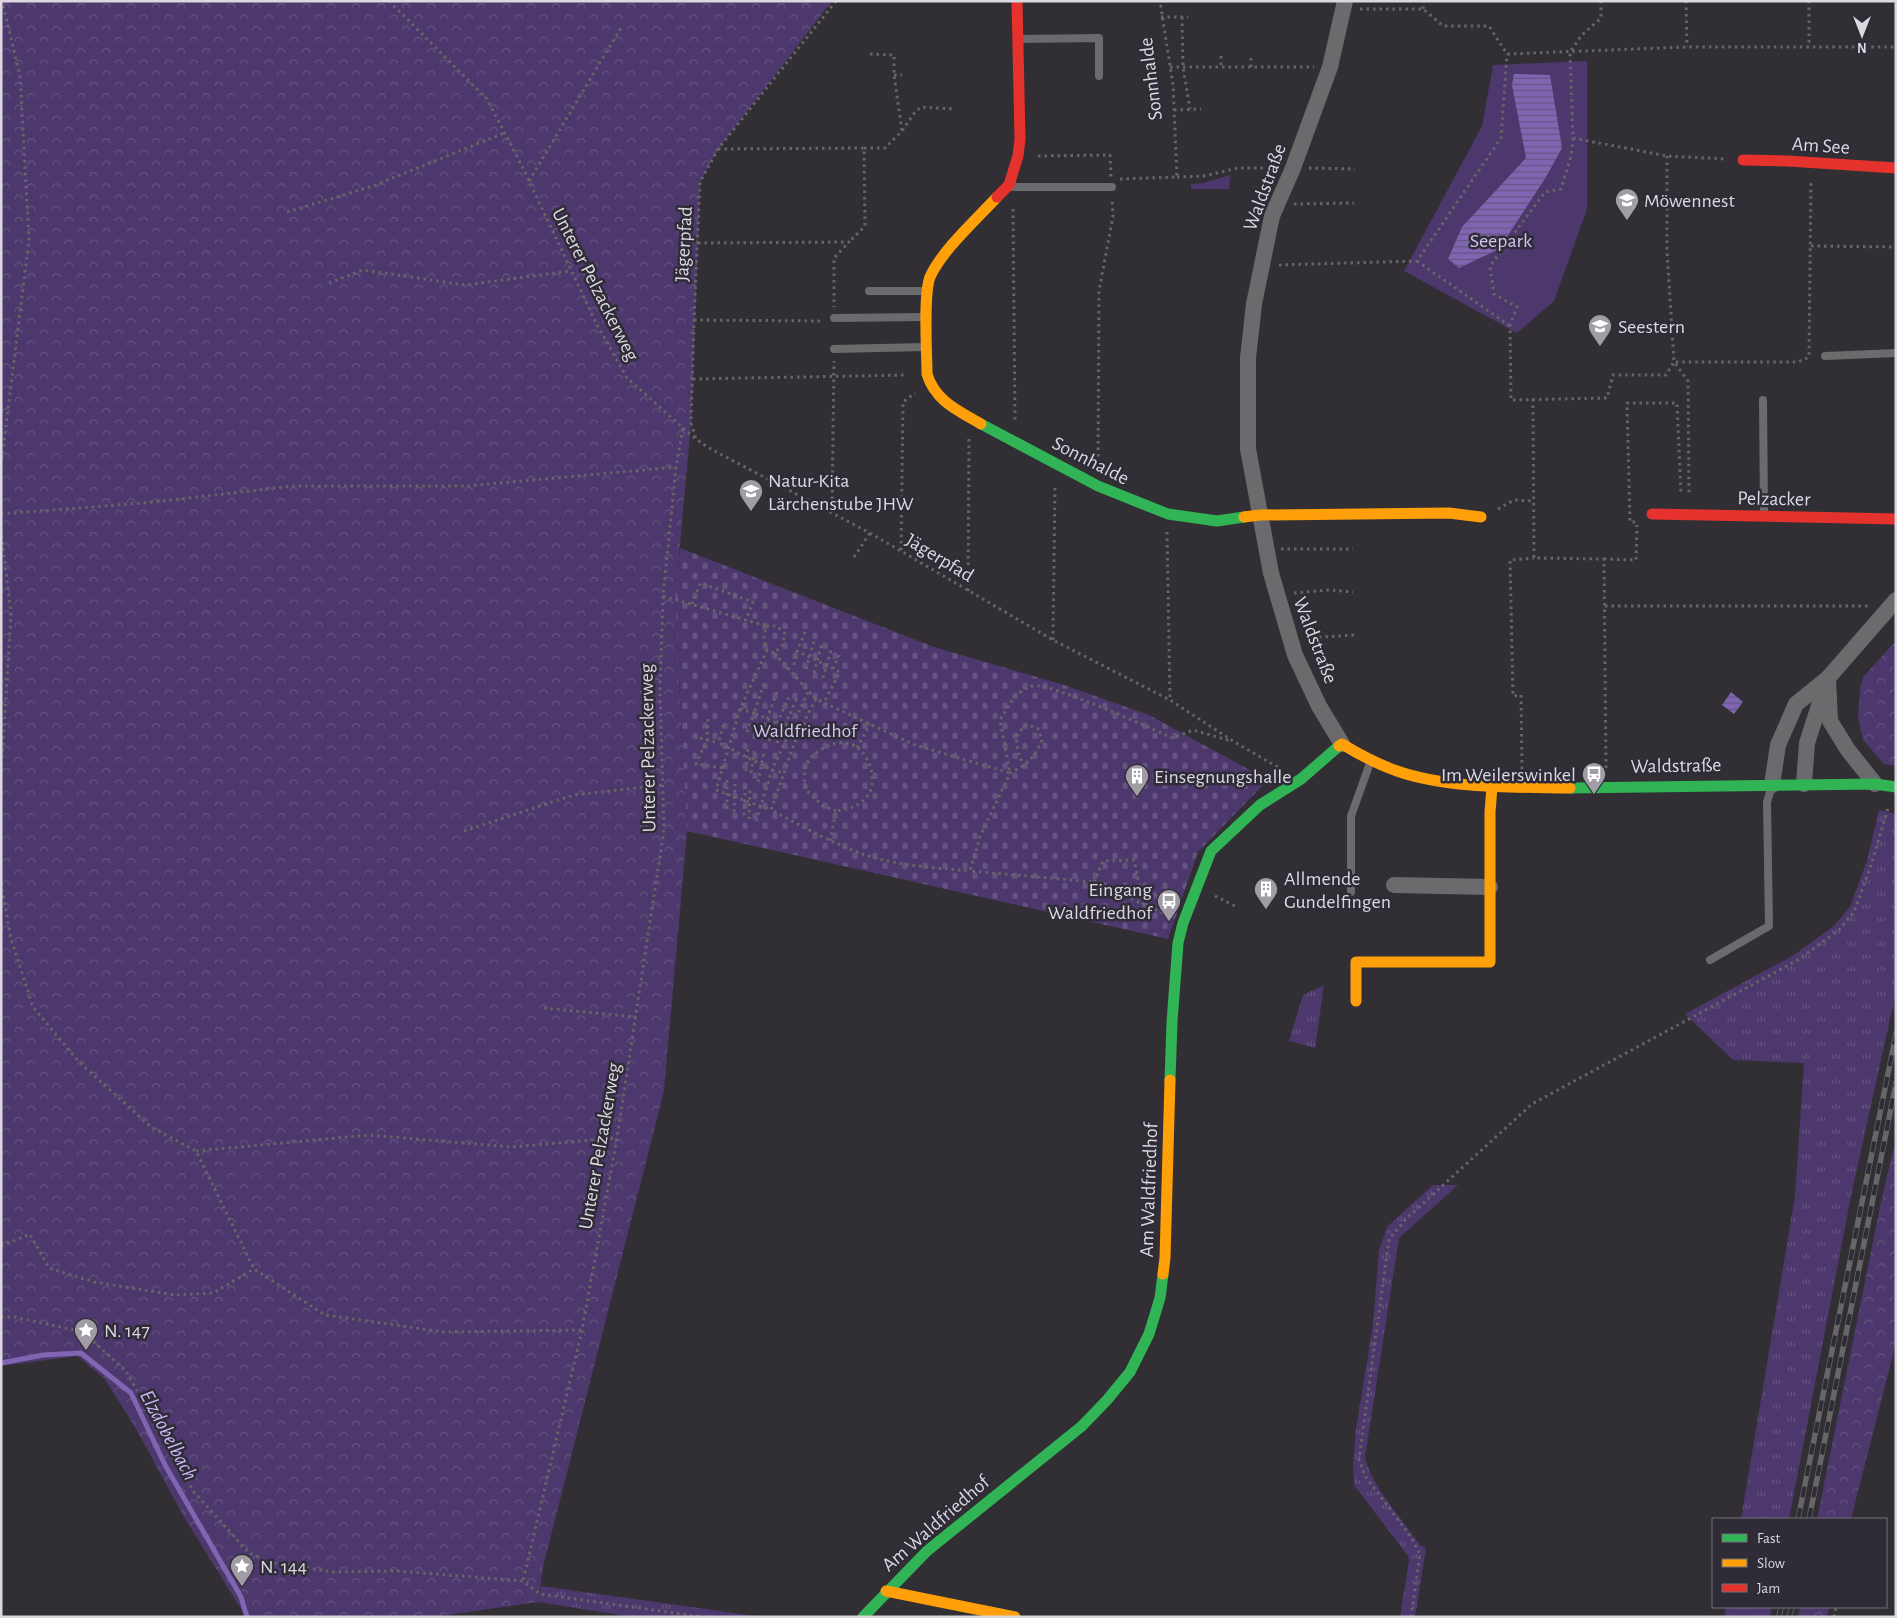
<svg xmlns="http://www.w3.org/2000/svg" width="1897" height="1618" font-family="'Alegreya Sans',sans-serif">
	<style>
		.grass { fill: url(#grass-tufts) }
		.forest { fill: url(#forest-crowns) }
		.cemetery { fill: url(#cemetery-stones) }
		.green { fill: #4c386c }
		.water { fill: url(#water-rules) }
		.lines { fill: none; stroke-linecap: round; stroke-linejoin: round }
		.stream { stroke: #8065b2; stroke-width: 5 }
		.path { stroke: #666567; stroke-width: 3; stroke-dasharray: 2.5 4; stroke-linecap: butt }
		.lane { stroke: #6b6a6c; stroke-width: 8 }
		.street { stroke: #6b6a6c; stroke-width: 16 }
		.fast { stroke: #30b455; stroke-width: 11 }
		.slow { stroke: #ff9f0a; stroke-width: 11 }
		.jam { stroke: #e5322d; stroke-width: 11 }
		.rail-casing { stroke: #666567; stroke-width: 5.5 }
		.rail { stroke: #302c37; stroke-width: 4; stroke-dasharray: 11; stroke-linecap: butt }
		.labels { text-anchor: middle; stroke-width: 5; stroke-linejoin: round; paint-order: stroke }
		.street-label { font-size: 20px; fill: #dbd8e0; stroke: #302c37 }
		.poi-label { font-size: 20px; fill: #dbd8e0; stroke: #302c37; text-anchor: start }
		.park-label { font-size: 20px; fill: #d3c5f2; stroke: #302c37 }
		.water-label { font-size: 21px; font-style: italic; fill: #ccb7f9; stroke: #302c37 }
	</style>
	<defs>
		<pattern id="grass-tufts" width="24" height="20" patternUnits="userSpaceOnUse" patternTransform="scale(1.25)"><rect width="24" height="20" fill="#4c386c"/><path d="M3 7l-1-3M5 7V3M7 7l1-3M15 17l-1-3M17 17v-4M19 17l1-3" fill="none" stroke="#655481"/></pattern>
		<pattern id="forest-crowns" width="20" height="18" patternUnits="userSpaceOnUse" patternTransform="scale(1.25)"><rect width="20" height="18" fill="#4c386c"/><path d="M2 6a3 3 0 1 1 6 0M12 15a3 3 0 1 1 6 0" fill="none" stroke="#655481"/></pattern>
		<pattern id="cemetery-stones" width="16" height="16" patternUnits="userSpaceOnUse" patternTransform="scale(1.25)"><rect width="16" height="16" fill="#4c386c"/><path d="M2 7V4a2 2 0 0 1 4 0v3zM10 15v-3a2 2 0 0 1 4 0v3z" fill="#655481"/></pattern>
		<pattern id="water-rules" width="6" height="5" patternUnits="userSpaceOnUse" patternTransform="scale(1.25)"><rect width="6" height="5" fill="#8065b2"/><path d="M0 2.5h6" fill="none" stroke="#645580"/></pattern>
	</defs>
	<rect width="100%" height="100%" fill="#312f34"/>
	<g class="grass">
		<path d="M1879,810l17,4v178l-45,204 -62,323h-48l54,-323 9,-133 -71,-3 -48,-46 109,-59 41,-30 15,-18 17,-46z"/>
		<path d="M1324,985l-9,63 -26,-7 14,-46z"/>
		<path d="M1433,1185h25l-59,53 -34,219c5,27 39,65 55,88l6,3 -11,69h-15l9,-56 -1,-5 -54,-71 -1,-20 3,-36 17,-104 6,-76 9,-23z"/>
		<path d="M541,1586l222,31h-130l-95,-15z"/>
		<path d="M1726,1607h46l-2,10h-46z"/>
	</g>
	<g class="forest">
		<path d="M1,1h831l-114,148 -18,33 -9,241 -16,177 12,231 -23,260 -121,476 -5,35 -105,15h-187l-62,-100 -49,-90 -31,-49 -27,-22 -76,10z"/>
		<path d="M1896,641v125l-12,-2 -21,-24 -5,-23 2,-28 3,-12z"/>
		<path d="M1896,1138v205l-45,176h-34l64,-317z"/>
		<path d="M1800,1607h29l-2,10h-29z"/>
	</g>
	<path class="cemetery" d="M680,548l254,99 130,38 85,30 119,65 -70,72 -30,87 -481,-108 -12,-231z"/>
	<g class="green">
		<path d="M1587,61v148l-33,92 -37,32 -113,-62 78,-145 11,-61z"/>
		<path d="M1230,175l-1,14h-38v-5l12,-1z"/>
	</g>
	<g class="water">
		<path d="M1514,74l36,1 12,73 -16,29 -47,72 -40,19 -11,-9 14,-32 64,-69 -14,-73z"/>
		<path d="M1731,692l12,10 -9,12 -12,-9z"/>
	</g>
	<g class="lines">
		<path class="stream" d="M1,1363l42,-8 38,-2 50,40 34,72 76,132 6,20"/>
		<g class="path">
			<path d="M389,1l98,98 36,69 73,155 31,55 56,50 -7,39 -13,129 -3,95 4,139 -47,308 -35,192 -59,251"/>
			<path d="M836,1l-118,148 -18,33 -6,138 -3,103 5,16 13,9 161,85 183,107 117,60 66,43 45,26"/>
			<path d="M1601,1v17l-19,17 -12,17 3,86 94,18 58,3"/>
			<path d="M1686,1l1,46"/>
			<path d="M1809,1v46"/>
			<path d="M1360,9h63l20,17h46l18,28 180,-7h209"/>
			<path d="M1423,9l1,-8"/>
			<path d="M1161,17h27"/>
			<path d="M1182,17l1,50 7,42"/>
			<path d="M870,54l24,1v20l8,56"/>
			<path d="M1221,56v11"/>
			<path d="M1170,67h144"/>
			<path d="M1251,67v-10"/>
			<path d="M894,75h8"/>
			<path d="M1174,110l27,-1"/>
			<path d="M1573,138l-2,18 -10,33 -16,3 -55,74 4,28 23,13 -7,19 1,74 96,-2 6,-23h53l8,-13 14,19 1,114"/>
			<path d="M864,148h21l17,-17 13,-19 6,-5 33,2"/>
			<path d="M718,149l146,-1 1,78 -16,16"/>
			<path d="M1038,156l72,-1 1,22"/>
			<path d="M1667,156v95l7,111h124l11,-5 2,-176"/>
			<path d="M1309,168l46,1"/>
			<path d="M1177,177l27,-1 34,-8h37"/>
			<path d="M1120,179l57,-2 -4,-92 -13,-84"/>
			<path d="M529,181l93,-155"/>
			<path d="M1294,204l60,-1"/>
			<path d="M1013,209l2,212"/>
			<path d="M287,212l86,-26 131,-53"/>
			<path d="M698,243l151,-1 -15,16v49"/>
			<path d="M1811,246l85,1"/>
			<path d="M1417,261l93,65"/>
			<path d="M1279,265l138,-4 84,-123 6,-84"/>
			<path d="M329,283l34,-13 102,15 106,-14"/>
			<path d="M694,320l129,1"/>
			<path d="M693,379l214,-4"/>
			<path d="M1533,399l1,159 70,1 2,211"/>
			<path d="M683,428l13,11"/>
			<path d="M1098,463l1,-172 14,-75 -1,-18"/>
			<path d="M1,466l28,-226 -9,-164 -18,-75"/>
			<path d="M1498,509l16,-9 19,1"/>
			<path d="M832,512l2,-151"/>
			<path d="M1,514l143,-11 149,-17h174l209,-19"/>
			<path d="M1635,522h-5l-3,-119h50l4,92"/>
			<path d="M1,529l10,85 -10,163"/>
			<path d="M1167,532l3,168"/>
			<path d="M1281,549h72"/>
			<path d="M901,550l2,-148 12,-9"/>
			<path d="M854,557l16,-24"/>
			<path d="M1604,559l32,1 1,-35"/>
			<path d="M968,591l1,-153"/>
			<path d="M1294,593l35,-3 24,2"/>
			<path d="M663,596l103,30"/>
			<path d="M692,604l8,-21 53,19 -7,18"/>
			<path d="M1605,606h264"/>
			<path d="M805,632l-8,19 43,21 -16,30"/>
			<path d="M1306,638l49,-3"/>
			<path d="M1053,640l2,-155"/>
			<path d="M774,653l-7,-3 -3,-12 2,-12h11l8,8 -3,12 -8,7 42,46 99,46 95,28 -10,-53c9,-15 15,-29 33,-34 16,-4 119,43 140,52l20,-8 38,11"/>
			<path d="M794,665l3,-14"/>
			<path d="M806,669l8,-28"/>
			<path d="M833,669l6,-14"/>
			<path d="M814,673l8,-30"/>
			<path d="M823,678l8,-28"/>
			<path d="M764,684l-10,29 44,20"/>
			<path d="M816,699l-18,34 -27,77c33,17 65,36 101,47 31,9 66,11 98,14"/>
			<path d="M740,709l-24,81 55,20"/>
			<path d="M708,719l-1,21 -11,24 27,4"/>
			<path d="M767,719l10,-27"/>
			<path d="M723,725l-4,18 53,27 12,3"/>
			<path d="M747,732l7,-19 -14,-4 27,-59"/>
			<path d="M700,738l19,5"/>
			<path d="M769,741l20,-44"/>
			<path d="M777,743l20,-45"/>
			<path d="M857,748l13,-24"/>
			<path d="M1024,767l-6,-15 -2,-15 8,-11 5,-1 9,4 4,11c-7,17 -15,25 -32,33l-30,64 -10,34 124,11 73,33"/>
			<path d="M1522,769l-1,-74 -8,1 -3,-136 24,-2"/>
			<path d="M746,771l2,-26"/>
			<path d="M751,773l4,-25"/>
			<path d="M727,780v31"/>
			<path d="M758,782l6,-30"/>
			<path d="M734,812l1,-28"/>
			<path d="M744,815l1,-28"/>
			<path d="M749,819l1,-29"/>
			<path d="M756,821l16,-51 37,-80"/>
			<path d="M464,831l110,-36 89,-10"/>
			<path d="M830,841l6,-30c11,-2 21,-4 29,-12 16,-16 4,-53 -19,-56 -9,-2 -22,4 -29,9 -14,10 -14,23 -11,38l17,16 13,5"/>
			<path d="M1094,882l9,-21 31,-1 9,44"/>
			<path d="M1,883l10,56 22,68 46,55 72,65 45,24 58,118 71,46 119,17 138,-2"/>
			<path d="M1215,896l22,11"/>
			<path d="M544,1008l92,9"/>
			<path d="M196,1151l173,-16 142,12 106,-9"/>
			<path d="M1,1246l29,-12 19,34 45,14 81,13 38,-2 41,-24"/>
			<path d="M1,1317h14l68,15 43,39 67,120 56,62 24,10 61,9 64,-1 125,10 17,13 163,23"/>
			<path d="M1411,1617l9,-63 -9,-17 -46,-61 -6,-17 30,-220 17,-20 126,-115 266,-144 41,-30 15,-18 17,-47 18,-60"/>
			<path d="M1834,1617l2,-10"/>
		</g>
		<g class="lane">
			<path d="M1019,39l80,-1v38"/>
			<path d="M1012,187h100"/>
			<path d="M869,291h58"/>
			<path d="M834,318l91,-1"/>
			<path d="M834,349l91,-2"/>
			<path d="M1825,356l71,-3"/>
			<path d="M1763,400l1,115"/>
			<path d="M1351,892v-76l19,-53"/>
			<path d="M1710,960l59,-34 -2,-124 4,-13"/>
		</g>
		<g class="street">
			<path d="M1828,678l2,43 18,29 27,34"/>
			<path d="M1342,744l-23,-38 -24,-51 -24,-82 -23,-124v-91l6,-54 18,-88 21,-48 37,-101 15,-66"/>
			<path d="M1804,784l3,-41 18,-56"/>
			<path d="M1772,785l6,-40 18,-41 32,-26 68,-78"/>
			<path d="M1394,885l96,2"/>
		</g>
		<g class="fast">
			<path d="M981,424l117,62 70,28 49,7 27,-4"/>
			<path d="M1570,788l305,-4 21,3"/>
			<path d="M1170,1080l2,-58 6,-79 5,-20 28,-72 49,-46 41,-26 38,-33"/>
			<path d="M863,1617l64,-66 155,-125 25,-26 23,-28 19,-38 11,-36 3,-24"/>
		</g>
		<g class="slow">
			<path d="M981,424c-22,-13 -46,-23 -54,-50 0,-22 -4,-79 3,-97 12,-27 47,-58 67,-80"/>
			<path d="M1244,517l16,-2 189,-2 32,4"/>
			<path d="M1339,746l3,-2c18,11 35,20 55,27 51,18 119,16 173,17"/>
			<path d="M1356,1001v-39h134v-150l2,-25"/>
			<path d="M1163,1274l2,-16 5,-178"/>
			<path d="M886,1591l129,26"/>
		</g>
		<g class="jam">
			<path d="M1743,160l45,1 108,7"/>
			<path d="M997,197l12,-12 9,-29 2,-17 -3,-138"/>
			<path d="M1652,514l244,5"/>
		</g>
		<g class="rail-casing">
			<g id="rail">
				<path d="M1798,1519l98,-485"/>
				<path d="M1809,1519l87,-436"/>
				<path d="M1779,1617l2,-10"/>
				<path d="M1789,1617l3,-10"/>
			</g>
		</g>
		<use href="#rail" class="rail"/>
	</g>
	<defs>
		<g id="school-pin" transform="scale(1.25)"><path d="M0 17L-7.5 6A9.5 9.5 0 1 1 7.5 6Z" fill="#a09da4" stroke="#302c37"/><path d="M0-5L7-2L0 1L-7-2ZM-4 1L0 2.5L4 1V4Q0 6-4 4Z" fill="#fff"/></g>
		<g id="bus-pin" transform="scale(1.25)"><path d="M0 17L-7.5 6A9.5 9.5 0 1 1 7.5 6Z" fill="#a09da4" stroke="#302c37"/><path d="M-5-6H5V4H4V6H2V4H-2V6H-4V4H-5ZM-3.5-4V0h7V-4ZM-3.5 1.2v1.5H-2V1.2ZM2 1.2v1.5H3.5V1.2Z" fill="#fff"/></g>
		<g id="building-pin" transform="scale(1.25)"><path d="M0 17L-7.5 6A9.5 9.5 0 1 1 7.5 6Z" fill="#a09da4" stroke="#302c37"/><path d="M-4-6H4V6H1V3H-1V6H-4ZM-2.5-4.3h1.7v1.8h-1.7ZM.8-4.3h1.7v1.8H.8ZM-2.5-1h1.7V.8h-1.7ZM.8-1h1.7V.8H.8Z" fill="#fff"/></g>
		<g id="sight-pin" transform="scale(1.25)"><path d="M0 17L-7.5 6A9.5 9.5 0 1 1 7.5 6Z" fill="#a09da4" stroke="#302c37"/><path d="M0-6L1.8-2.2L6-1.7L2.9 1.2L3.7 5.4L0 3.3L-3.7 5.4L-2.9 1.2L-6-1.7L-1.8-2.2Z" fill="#fff"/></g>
	</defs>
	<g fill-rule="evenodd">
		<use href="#school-pin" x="1627" y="200"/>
		<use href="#school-pin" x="1600" y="326"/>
		<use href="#school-pin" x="751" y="491"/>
		<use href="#bus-pin" x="1594" y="774"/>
		<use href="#building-pin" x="1137" y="776"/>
		<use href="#building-pin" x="1266" y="889"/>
		<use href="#bus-pin" x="1169" y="901"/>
		<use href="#sight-pin" x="86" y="1330"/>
		<use href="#sight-pin" x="242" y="1566"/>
	</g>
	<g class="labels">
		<g class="street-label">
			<text transform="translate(1150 79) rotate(-97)" y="7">Sonnhalde</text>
			<text transform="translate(1821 145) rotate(4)" y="7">Am See</text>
			<text transform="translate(1264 187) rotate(-70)" y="7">Waldstraße</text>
			<text transform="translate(683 244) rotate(-87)" y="7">Jägerpfad</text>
			<text transform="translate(596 284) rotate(63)" y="7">Unterer Pelzackerweg</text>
			<text transform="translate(1091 460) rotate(27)" y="7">Sonnhalde</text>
			<text transform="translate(1774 498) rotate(1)" y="7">Pelzacker</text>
			<text transform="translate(940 557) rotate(31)" y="7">Jägerpfad</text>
			<text transform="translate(1316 640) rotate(69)" y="7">Waldstraße</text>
			<text transform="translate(647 748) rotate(-91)" y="7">Unterer Pelzackerweg</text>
			<text transform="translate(1676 765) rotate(-1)" y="7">Waldstraße</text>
			<text transform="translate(599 1146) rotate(-80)" y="7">Unterer Pelzackerweg</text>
			<text transform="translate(1148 1190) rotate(-88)" y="7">Am Waldfriedhof</text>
			<text transform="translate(935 1523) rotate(-41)" y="7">Am Waldfriedhof</text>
		</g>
		<g class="poi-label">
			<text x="1644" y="207">Möwennest</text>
			<text x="1618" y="333">Seestern</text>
			<text x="768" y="487">Natur-Kita<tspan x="768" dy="23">Lärchenstube JHW</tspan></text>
			<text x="1576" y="781" text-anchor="end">Im Weilerswinkel</text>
			<text x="1154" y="783">Einsegnungshalle</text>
			<text x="1284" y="885">Allmende<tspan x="1284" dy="23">Gundelfingen</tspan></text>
			<text x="1152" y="896" text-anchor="end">Eingang<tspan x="1152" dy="23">Waldfriedhof</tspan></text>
			<text x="104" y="1337">N. 147</text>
			<text x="260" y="1573">N. 144</text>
		</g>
		<g class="park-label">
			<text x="1501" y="247">Seepark</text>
			<text x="805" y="737">Waldfriedhof</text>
		</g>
		<g class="water-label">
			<text transform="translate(169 1435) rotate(62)" y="7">Elzdobelbach</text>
		</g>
	</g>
	<rect width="1897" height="1618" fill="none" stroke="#dbd8e0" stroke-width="5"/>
	<rect x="1712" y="1518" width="175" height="90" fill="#302c37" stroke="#74717b"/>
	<rect x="1722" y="1534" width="25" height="8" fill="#30b455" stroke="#74717b"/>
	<text x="1757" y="1543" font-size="15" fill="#dbd8e0">Fast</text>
	<rect x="1722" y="1559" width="25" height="8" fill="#ff9f0a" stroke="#74717b"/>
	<text x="1757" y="1568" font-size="15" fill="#dbd8e0">Slow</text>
	<rect x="1722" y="1584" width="25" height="8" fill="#e5322d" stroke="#74717b"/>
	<text x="1757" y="1593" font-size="15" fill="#dbd8e0">Jam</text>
	<g transform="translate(1862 35) rotate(180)" stroke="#302c37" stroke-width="4" paint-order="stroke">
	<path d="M0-4L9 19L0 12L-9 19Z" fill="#dbd8e0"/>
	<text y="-8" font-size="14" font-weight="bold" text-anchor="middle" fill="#dbd8e0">N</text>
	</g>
</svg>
